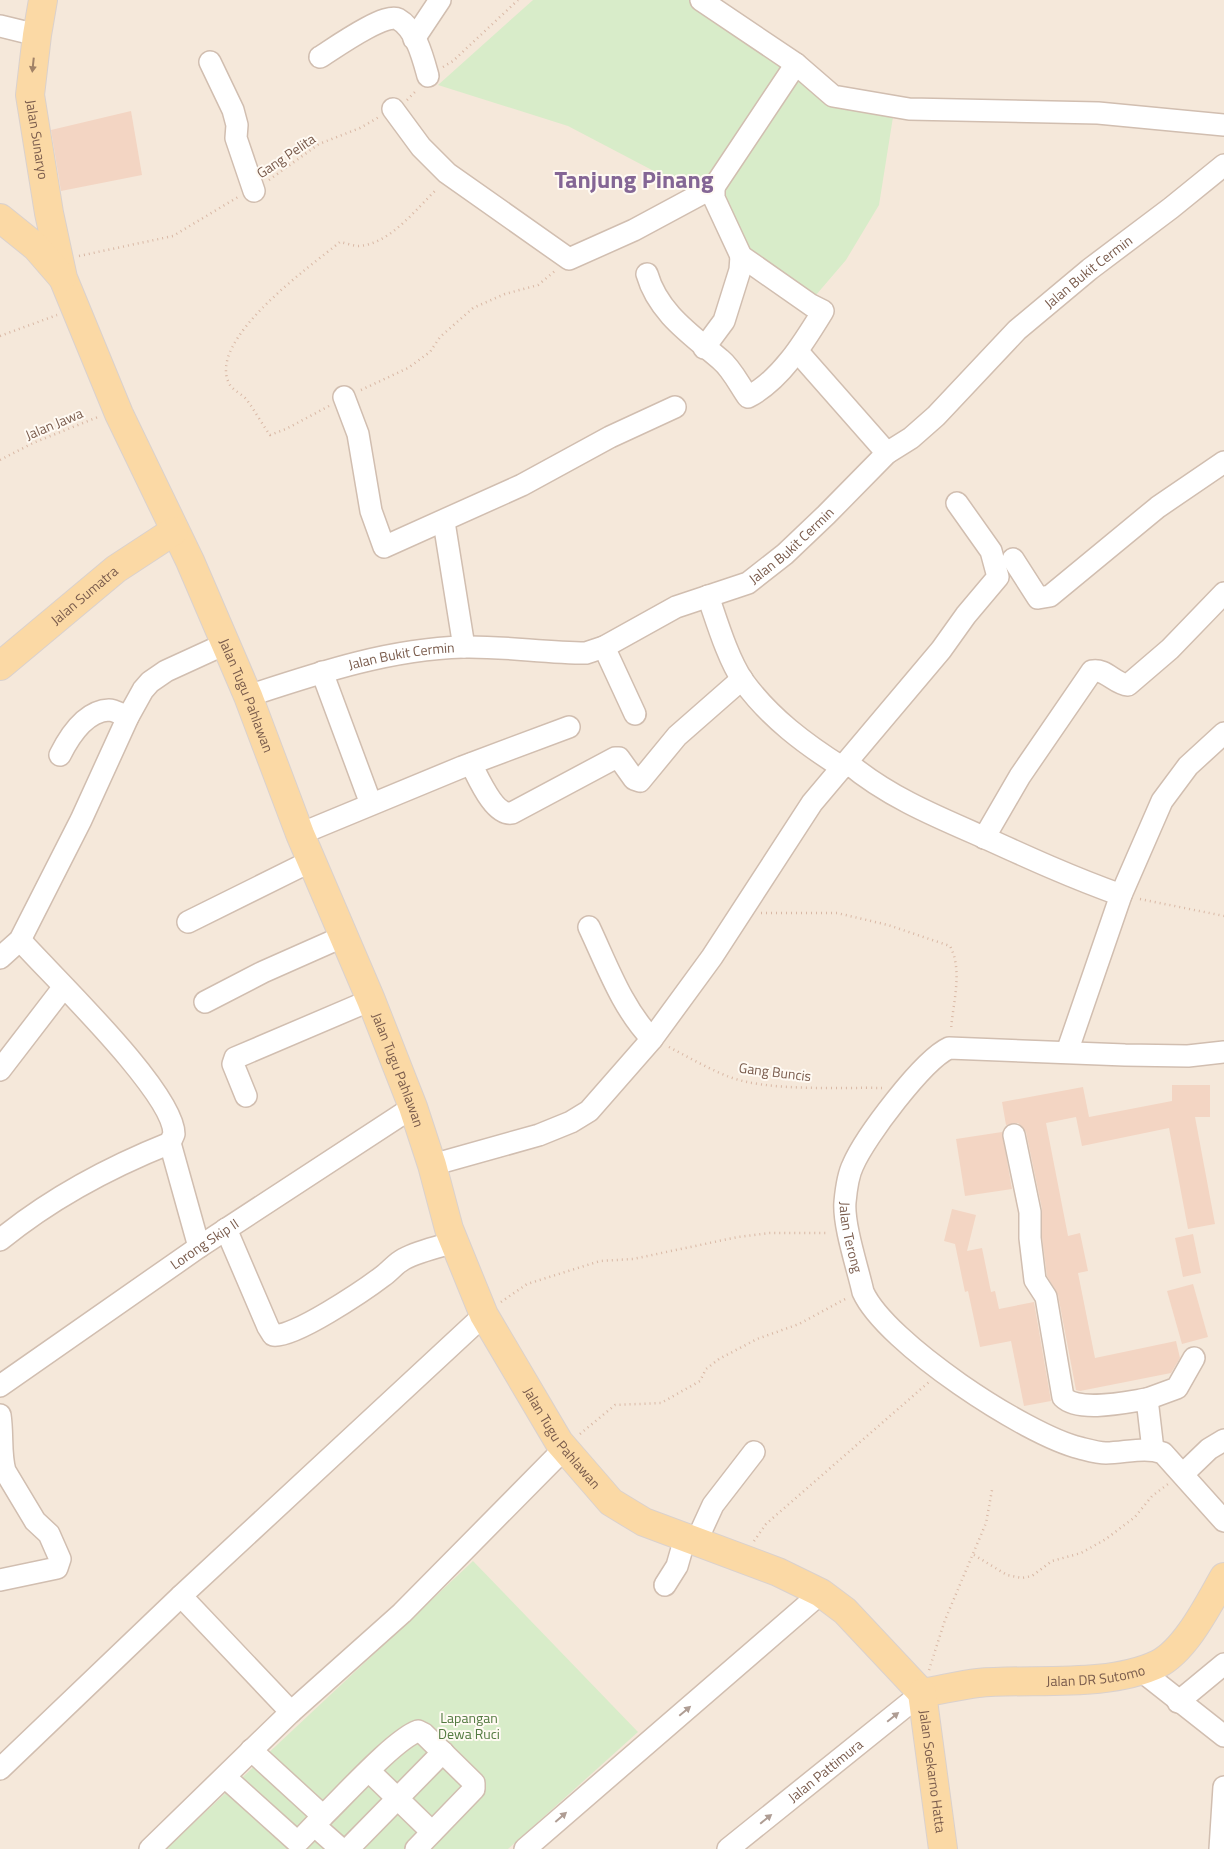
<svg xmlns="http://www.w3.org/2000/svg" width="1224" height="1849" font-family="'Titillium Web',sans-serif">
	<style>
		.residential { fill: #f5e8da }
		.green { fill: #d8ecc9 }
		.building { fill: #f3d5c3 }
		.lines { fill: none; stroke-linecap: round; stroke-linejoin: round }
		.minor-casing { stroke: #d1beb0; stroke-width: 24 }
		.major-casing { stroke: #dad1cd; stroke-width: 30 }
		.path { stroke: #d9b8a5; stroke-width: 2.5; stroke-dasharray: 1 4; stroke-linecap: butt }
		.minor { stroke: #fff; stroke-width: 21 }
		.major { stroke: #fbd9a5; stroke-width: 28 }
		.oneway { fill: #a18267 }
		.oneway2 { fill: #af9d94 }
		.labels { text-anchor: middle; stroke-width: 4; stroke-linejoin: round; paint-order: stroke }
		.street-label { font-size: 14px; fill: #7a5c4d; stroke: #fffaf3 }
		.park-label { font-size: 14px; fill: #537a41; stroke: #fffaf3 }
		.town-label { font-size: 24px; font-weight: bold; fill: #846695; stroke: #fffaf3 }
	</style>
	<rect width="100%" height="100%" fill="#fdf6ec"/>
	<rect class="residential" x="0" y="0" width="1224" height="1849"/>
	<g class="green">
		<path d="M533,0h156l167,111 37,6 -14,88 -33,55 -36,42 -69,-46 -30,-53 -21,-13 -122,-64 -130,-41z"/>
		<path d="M473,1561l165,171 -130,117h-342z"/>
	</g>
	<g class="building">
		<path d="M131,111l11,64 -81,16 -10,-61z"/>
		<path d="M1172,1085h38v32h-15l20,107 -27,5 -19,-101 -87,18 -6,-29 -30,6 22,113 12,-3 8,38 -10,2 17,85 81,-17 4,17 -9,15 -91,18 -4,-1 -18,-95 -11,-19 -5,-39v-28l-16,-77 -8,-9 -12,2 -4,-23 81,-15 6,30 83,-16z"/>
		<path d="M1002,1132l10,57 -47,7 -9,-57z"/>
		<path d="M952,1209l24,6 -9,36 15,-3 9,44 4,-1 4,18 35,-7 17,99 -27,5 -13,-65 -31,6 -12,-56 -3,1 -10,-48 -11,-3z"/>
		<path d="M1193,1234l8,39 -18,4 -8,-39z"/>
		<path d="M1193,1284l15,53 -26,7 -15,-53z"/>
	</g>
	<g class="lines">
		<g class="minor-casing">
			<g id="minor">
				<path d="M701,0l95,64 37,32 76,13 189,4 126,12"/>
				<path d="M0,26l37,9"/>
				<path d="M414,39l26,-39"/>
				<path d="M320,57c13,-8 65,-45 78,-38 18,10 25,39 30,57"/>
				<path d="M210,62l23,48 4,15 -1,13 18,53"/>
				<path d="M393,109l28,38 26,26 122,86 65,-29 80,-43 82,-123"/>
				<path d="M647,274c11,39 45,61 74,86 11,9 19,26 27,37 33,-17 56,-55 75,-86l-12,-6 -70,-49 -27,-58v-11"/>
				<path d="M704,348l20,-27 16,-51 1,-14"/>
				<path d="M798,352l89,101"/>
				<path d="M344,397l14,37 13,77 13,36 138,-62 88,-48 65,-30"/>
				<path d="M444,522l20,125"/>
				<path d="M1013,559l25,39 12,-2 108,-89 66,-45"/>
				<path d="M708,596c9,26 20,63 35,85 27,37 62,63 100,87"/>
				<path d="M604,647l31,67"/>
				<path d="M322,672l49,132"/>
				<path id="s1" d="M248,696c70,-23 141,-47 215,-49 41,-1 82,6 123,6l18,-6 72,-40 72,-24 37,-29 41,-39 61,-62 24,-15 25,-22 81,-86 73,-61 81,-61 53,-43"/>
				<path d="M60,755c9,-18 25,-44 49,-45 6,0 13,5 19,7"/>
				<path d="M848,763c39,33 87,53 133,73 46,21 92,42 140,59"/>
				<path d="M471,764c7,13 23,52 41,49l103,-55h4l15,21 6,2 37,-45 65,-57"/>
				<path d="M300,834l162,-67 107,-40"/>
				<path d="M984,838l36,-62 72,-105c13,-3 23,13 36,14l42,-36 54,-56"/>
				<path d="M188,922l123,-61"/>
				<path d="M589,927c18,38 33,81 63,112"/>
				<path d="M0,958l20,-18 61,-120 47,-103 15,-27 7,-8 16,-11 59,-27"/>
				<path d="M205,1002l58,-30 79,-35"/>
				<path d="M1067,1052l54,-157 41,-94 26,-35 36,-33"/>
				<path id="s2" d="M1224,1052l-36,4 -63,-1 -176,-7c-26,12 -84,89 -96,117 -5,10 -7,26 -8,37 -2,23 13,67 18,90 23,51 163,143 217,156 8,2 18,5 26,5 19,0 39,-7 57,0l61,68"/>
				<path d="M0,1070l63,-82"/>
				<path d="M246,1096l-13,-32 2,-6 136,-58"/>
				<path d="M1014,1135l16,77v26l5,42 11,17 17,100c16,16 64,5 84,2l6,51"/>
				<path d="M170,1143l29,104"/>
				<path d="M432,1165l107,-30 32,-13 18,-11 63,-72 60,-82 100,-154 129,-153 25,-35 32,-38 -7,-26 -34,-48"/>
				<path d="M226,1229l42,98 5,8c18,5 93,-46 110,-59 7,-5 13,-13 21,-17 15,-8 34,-12 51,-17"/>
				<path d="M0,1240c50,-41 110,-73 170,-97l4,-9c0,-42 -123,-159 -154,-194"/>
				<path id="s3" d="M0,1386l199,-139 214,-140"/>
				<path d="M1147,1399l30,-11 17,-30"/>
				<path d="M0,1415c3,19 0,39 5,56l30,50 14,13 11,25 -3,9 -57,12"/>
				<path d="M1183,1474l26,-25 15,-9"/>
				<path d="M696,1542l17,-37 41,-53"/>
				<path d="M665,1585l12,-19 8,-28"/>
				<path d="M181,1596l110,116"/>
				<path d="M1139,1669l85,67"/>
				<path d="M1178,1702l46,-38"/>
				<path d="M0,1769l181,-173 303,-281"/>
				<path d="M369,1771l63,61"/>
				<path d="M225,1777l70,63h5l23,-24 -72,-66"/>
				<path d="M323,1816c20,-19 72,-77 95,-85l6,3 50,49v6l-58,60"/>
				<path d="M315,1826l26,23"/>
				<path d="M150,1849l141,-137 111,-99 162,-164"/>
				<path d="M348,1849l95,-97"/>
				<path d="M525,1849l296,-256"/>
				<path id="s4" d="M728,1849l194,-156"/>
				<path d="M1220,1849l4,-62"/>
			</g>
		</g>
		<g class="major-casing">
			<g id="major">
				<path id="s5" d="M43,0l-6,35 -7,60 19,118 14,65 56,136 71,147 58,135 52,138 71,166 42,107 19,58 17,64 35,86 75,127 52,60 33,20 134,50 43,21 24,18 77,82"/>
				<path d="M0,218l36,29 26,30"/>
				<path id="s6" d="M0,666l116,-97 58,-38"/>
				<path id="s7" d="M922,1693c19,-3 38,-8 56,-10 54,-5 130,5 180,-19 28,-14 51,-61 66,-87"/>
				<path id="s8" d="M922,1693l21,156"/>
			</g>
		</g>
		<g class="path">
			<path d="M443,67l10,-6 65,-61"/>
			<path d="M407,100l10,-10"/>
			<path d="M269,180l50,-36 41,-16 19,-11"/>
			<path d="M79,256l94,-20 65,-39"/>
			<path d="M0,336l57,-21"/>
			<path d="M361,390l47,-22 22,-16 10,-15 33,-29 32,-14 33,-9 17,-14"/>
			<path d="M329,406l-43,23 -16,6c-8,-11 -15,-24 -23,-35 -5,-6 -13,-9 -17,-15 -26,-44 81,-119 110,-143 6,1 13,4 19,4 31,-2 57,-37 78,-57"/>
			<path d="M0,460l33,-17 65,-26"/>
			<path d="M1140,899l84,17"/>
			<path d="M761,913h76l51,12 62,21c13,24 3,57 1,83"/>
			<path d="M669,1047c19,10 38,21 58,29 39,16 113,11 156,12"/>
			<path d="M501,1302l26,-18 73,-23 33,-2 105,-22 32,-4h59"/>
			<path d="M580,1434l35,-29 46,-2 39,-22 6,-12 13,-10 38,-20 42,-15 48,-26"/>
			<path d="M754,1541l12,-17 163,-142"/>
			<path d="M974,1555l33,20 15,3 10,-2 20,-15 29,-8 25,-14 29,-22 17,-21 16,-12"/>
			<path d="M929,1670l16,-50 41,-97 6,-33"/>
		</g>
		<use href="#minor" class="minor"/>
		<use href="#major" class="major"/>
	</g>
	<defs><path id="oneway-solid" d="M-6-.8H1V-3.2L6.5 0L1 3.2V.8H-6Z" transform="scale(1.25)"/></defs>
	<use class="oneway" href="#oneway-solid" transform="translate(33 65) rotate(96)"/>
	<g class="oneway2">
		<use href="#oneway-solid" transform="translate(685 1711) rotate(-40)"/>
		<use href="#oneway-solid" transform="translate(893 1717) rotate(-39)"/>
		<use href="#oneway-solid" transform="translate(561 1817) rotate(-41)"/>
		<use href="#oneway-solid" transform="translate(766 1819) rotate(-39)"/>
	</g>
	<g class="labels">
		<g class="street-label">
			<text dy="5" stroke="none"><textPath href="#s5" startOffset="141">Jalan Sunaryo</textPath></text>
			<text transform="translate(286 156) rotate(-34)" y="5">Gang Pelita</text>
			<text dy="5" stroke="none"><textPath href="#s1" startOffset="984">Jalan Bukit Cermin</textPath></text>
			<text transform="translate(54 424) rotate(-23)" y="5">Jalan Jawa</text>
			<text dy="5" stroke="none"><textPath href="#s1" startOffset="579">Jalan Bukit Cermin</textPath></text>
			<text dy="5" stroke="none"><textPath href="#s6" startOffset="110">Jalan Sumatra</textPath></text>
			<text dy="5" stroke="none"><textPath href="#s1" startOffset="159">Jalan Bukit Cermin</textPath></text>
			<text dy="5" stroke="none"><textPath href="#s5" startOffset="738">Jalan Tugu Pahlawan</textPath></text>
			<text dy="5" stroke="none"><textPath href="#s5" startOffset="1142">Jalan Tugu Pahlawan</textPath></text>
			<text transform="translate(775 1072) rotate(7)" y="5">Gang Buncis</text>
			<text dy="5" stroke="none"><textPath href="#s2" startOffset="502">Jalan Terong</textPath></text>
			<text dy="5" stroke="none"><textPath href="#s3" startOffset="249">Lorong Skip II</textPath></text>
			<text dy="5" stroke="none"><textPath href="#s5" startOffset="1548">Jalan Tugu Pahlawan</textPath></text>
			<text dy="5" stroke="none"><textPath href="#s7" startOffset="175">Jalan DR Sutomo</textPath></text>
			<text dy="5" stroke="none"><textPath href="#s4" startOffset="125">Jalan Pattimura</textPath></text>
			<text dy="5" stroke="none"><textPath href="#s8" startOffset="79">Jalan Soekarno Hatta</textPath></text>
		</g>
		<g class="park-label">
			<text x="469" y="1723">Lapangan<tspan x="469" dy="16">Dewa Ruci</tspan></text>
		</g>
		<g class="town-label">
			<text x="634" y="188">Tanjung Pinang</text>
		</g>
	</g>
</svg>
